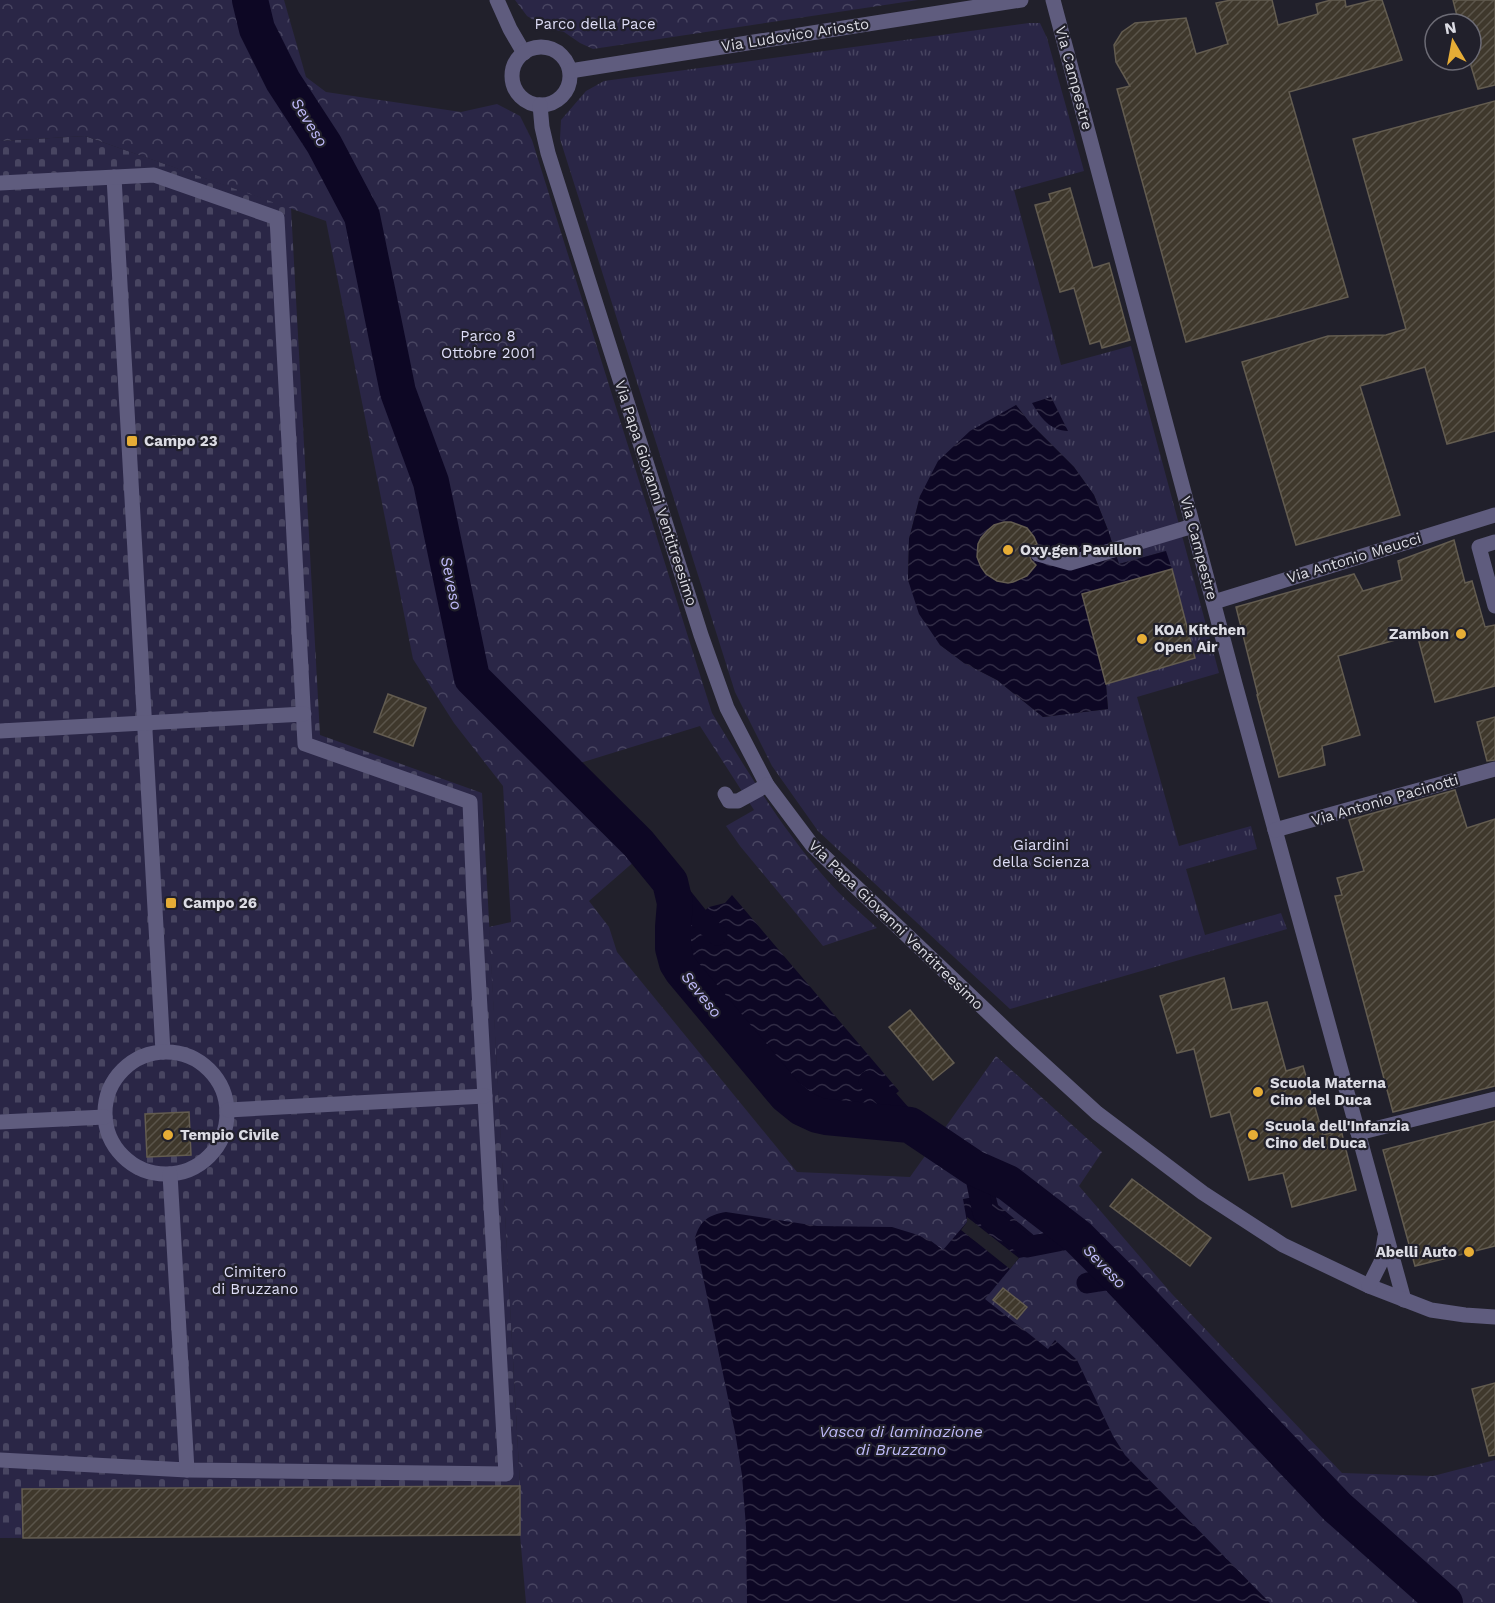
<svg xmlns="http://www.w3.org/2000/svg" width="1495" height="1603" font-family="'Work Sans',sans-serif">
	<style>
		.grass { fill: url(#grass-tufts); fill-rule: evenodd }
		.cemetery { fill: url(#cemetery-stones) }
		.park { fill: url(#park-crowns) }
		.water { fill: url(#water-waves) }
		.pier { fill: #21202b }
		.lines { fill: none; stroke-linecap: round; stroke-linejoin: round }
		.canal { stroke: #0d0724; stroke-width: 21 }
		.river { stroke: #0d0724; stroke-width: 36 }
		.building { fill: url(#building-hatch); stroke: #635c50; stroke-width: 1.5 }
		.minor { stroke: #5f5c7e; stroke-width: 15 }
		.poi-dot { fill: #e6ad36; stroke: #21202b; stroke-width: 2 }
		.labels { text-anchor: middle; stroke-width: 4.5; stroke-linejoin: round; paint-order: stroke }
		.park-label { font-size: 15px; fill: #dfdef8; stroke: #21202b }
		.street-label { font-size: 15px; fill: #dcdce4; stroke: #21202b }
		.poi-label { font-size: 15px; font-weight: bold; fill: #dcdce4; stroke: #21202b; text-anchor: start }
		.water-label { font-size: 16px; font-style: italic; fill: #bfbaf9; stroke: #21202b }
	</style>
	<defs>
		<pattern id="grass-tufts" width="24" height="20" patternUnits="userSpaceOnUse" patternTransform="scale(1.5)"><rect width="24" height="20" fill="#2a2646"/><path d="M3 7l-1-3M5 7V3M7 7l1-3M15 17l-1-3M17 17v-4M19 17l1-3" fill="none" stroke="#484561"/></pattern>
		<pattern id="cemetery-stones" width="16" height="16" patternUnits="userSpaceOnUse" patternTransform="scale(1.5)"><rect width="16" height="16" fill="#2a2646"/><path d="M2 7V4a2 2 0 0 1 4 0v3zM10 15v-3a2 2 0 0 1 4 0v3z" fill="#484561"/></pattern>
		<pattern id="park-crowns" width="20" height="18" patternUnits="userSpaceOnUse" patternTransform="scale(1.5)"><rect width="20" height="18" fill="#2a2646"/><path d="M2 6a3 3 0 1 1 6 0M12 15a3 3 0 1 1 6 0" fill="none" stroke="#484561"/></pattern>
		<pattern id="water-waves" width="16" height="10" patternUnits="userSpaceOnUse" patternTransform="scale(1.5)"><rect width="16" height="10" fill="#0d0724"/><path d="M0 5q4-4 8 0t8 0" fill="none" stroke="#302b44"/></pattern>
		<pattern id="building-hatch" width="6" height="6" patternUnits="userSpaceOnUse" patternTransform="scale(1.5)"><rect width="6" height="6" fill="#3f382c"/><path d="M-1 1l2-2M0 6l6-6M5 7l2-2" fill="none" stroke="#5a544a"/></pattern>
	</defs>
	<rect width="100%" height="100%" fill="#21202b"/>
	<path class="grass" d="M1029,23h11l7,15 37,133 -70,19 47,175 70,-19 88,327 -82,24 42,149 72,-20 6,23 -71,20 19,66 76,-22 6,16 -277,80 -192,-178 -46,-65 -37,-74 -175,-553 1,-19 25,-29 18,-10zM1016,405l14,18 44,44 20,28 14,35 11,34 47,-13 -84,43 24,90 2,25 -65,8 -46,-37 -33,-17 -24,-18 -32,-65 1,-41 11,-43z"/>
	<path class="cemetery" d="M85,136l206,72 29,527 162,58 38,693v49l-520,3v-1397z"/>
	<g class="park">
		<path d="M0,0h284l22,77 20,15 135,20 36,-8 23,12 12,24 180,573c35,58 70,116 115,167 15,17 33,32 50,48l-54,18 -83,-100 -14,-20 28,-16 -54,-84 -120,37 72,83 -63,55 20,26 8,25 180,220 113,5 86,-121 106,96 -23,34 93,108 170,179 91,3 62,-16v143h-969l-6,-68v-49l-31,-559 22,-5 -8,-136 -49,-63 -41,-64 -87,-438 -241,-85 -85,5z"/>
		<path d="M515,0h403l-325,49 -13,-6 -16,-11 -17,-4 -20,-12z"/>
	</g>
	<g class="water">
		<path d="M1051,397l17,34c-18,0 -28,-14 -36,-28z"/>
		<path d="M1016,405l14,18 44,44 20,28 14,35 11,34 47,-13 6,18 -90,25 24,90 2,25 -65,8 -46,-37 -33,-17 -24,-18 -21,-31 -11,-34 1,-41 11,-43 18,-35 32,-30z"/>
		<path d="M732,895l167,196 -20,17c-26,-2 -56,1 -78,-16l-110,-130 -4,-9 -3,-17 2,-10 23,-19 16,-4z"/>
		<path d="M995,1193l3,12 38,32 4,17 -21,4 -34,41 63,50 7,-9 22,20 36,76 12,19 145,148h-523l-1,-76 -4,-52 -7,-43 -40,-194c5,-17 13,-23 31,-26l91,14 75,1 26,8 13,6 12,9 24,-28 -4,-23z"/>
	</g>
	<path class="pier" d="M967,1217l52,41 -9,11 -49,-39 6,-8z"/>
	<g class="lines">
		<g class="canal">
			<path d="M670,882l28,35 19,18"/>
			<path d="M869,1081l19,19 22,25"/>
			<path d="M974,1168l9,45 44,34 51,-10"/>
			<path d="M1087,1283l32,-5"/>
		</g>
		<path class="river" d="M250,0l7,29 26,52 41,63 38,72 36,176 33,90 41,196 166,165 32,39 5,21 -2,24v21l4,15 5,8 104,124 16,13 15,7 9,2 84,8 64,43 34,15 70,54 41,41 218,229 108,96"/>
	</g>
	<g class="building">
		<path d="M1231,0h41l6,25 40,-11 -2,-10 15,-4h14l1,7 28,-7h8l20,60 -113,32 59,205 -162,45 -69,-253 13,-3 -14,-24 -2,-17 8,-13 13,-9 51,-5 10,36 32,-10 -12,-41z"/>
		<path d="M1453,0h42v85l-17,4 -7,-23v-42h-12z"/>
		<path d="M1495,101v330l-48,13 -22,-77 -65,19 40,129 -104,30 -54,-183 86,-26 58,-1 20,-6 -53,-190z"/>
		<path d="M1070,188l23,80 16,-5 21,77 -28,8 -2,-7 -10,3 -16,-56 -14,4 -25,-87 16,-4 -2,-7z"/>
		<path d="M1004,522h7l16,6 7,9 3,7 -5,3 -3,5 2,8 5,5 -9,11 -14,6 -5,1 -11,-2 -11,-7 -5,-7 -4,-10 1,-13 3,-6 7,-8 6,-5z"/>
		<path d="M1454,540l11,43 7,-2 13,46 10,-2v61l-60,16 -18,-68 -79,22 22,79 -38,11 3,19 -46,12 -22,-82h1l-22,-88 118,-33 9,17 39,-11 -4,-19z"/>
		<path d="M1172,569l23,89 -89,26 -24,-90z"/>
		<path d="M388,694l38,14 -13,38 -39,-14z"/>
		<path d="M1495,717v43l-8,1 -10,-39z"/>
		<path d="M1455,790l12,38 28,-9v267l-102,26 -58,-216 7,-1 -5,-17 27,-7 -15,-51z"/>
		<path d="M1224,978l8,32 35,-8 19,69 17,-5 20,69 18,-5 15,60 -64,17 -9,-34 -34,7 -19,-68 -19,5 -17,-68 -17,4 -17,-57z"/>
		<path d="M910,1010l44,53 -21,17 -44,-53z"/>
		<path d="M189,1112l2,43 -44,2 -2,-43z"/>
		<path d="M1495,1121v125l-80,20 -32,-116z"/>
		<path d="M1132,1179l79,59 -21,28 -80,-60z"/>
		<path d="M1003,1288l24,19 -10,12 -24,-19z"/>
		<path d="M1495,1383v72l-6,1 -17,-67z"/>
		<path d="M520,1486v49l-497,3 -1,-49z"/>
	</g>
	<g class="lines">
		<g class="minor">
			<path d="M497,0l13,29 14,24"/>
			<path d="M1053,0l182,684 169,616"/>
			<circle cx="541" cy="76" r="29"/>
			<path d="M570,71l451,-71"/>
			<path d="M540,105l2,22 6,26 153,482 26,73 40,77 45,60 206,196 79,72 106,80 80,52 86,41 62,24 34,5 30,2"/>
			<path d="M114,177l49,875"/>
			<path d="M0,183l154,-8 123,43 28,526 165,58 4,99 32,573 -319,-4 -187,-10"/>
			<path d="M1495,542l-16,5 16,59"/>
			<path d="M1038,554l32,9 123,-37"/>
			<path d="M1214,602l281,-87"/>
			<path d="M0,731l304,-17"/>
			<path d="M725,794l4,7h9l29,-16"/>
			<path d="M1275,830l220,-61"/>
			<circle cx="166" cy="1113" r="61"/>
			<path d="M228,1110l257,-14"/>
			<path d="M0,1122l105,-5"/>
			<path d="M1358,1133l137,-34"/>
			<path d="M170,1174l17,296"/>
			<path d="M1369,1286l12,-24 4,-25"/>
		</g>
	</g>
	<g class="poi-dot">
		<rect x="126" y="435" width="12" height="12" rx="3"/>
		<circle cx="1008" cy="550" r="6"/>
		<circle cx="1461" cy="634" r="6"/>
		<circle cx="1142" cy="639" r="6"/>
		<rect x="165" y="897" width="12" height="12" rx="3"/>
		<circle cx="1258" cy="1092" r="6"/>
		<circle cx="168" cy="1135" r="6"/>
		<circle cx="1253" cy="1135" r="6"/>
		<circle cx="1469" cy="1252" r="6"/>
	</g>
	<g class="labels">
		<g class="park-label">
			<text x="595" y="29">Parco della Pace</text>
			<text x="488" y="341">Parco 8<tspan x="488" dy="17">Ottobre 2001</tspan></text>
			<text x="1041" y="850">Giardini<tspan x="1041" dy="17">della Scienza</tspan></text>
			<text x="255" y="1277">Cimitero<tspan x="255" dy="17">di Bruzzano</tspan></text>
		</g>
		<g class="street-label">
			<text transform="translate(795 35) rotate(-9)" y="5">Via Ludovico Ariosto</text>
			<text transform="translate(1074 78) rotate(75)" y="5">Via Campestre</text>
			<text transform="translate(656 493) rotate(72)" y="5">Via Papa Giovanni Ventitreesimo</text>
			<text transform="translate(1199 548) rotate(75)" y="5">Via Campestre</text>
			<text transform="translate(1354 558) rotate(-17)" y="5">Via Antonio Meucci</text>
			<text transform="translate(1385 800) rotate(-16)" y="5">Via Antonio Pacinotti</text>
			<text transform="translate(896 925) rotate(44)" y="5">Via Papa Giovanni Ventitreesimo</text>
		</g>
		<g class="poi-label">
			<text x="144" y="446">Campo 23</text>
			<text x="1020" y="555">Oxy.gen Pavillon</text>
			<text x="1154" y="635">KOA Kitchen<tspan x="1154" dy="17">Open Air</tspan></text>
			<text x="1449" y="639" text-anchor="end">Zambon</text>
			<text x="183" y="908">Campo 26</text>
			<text x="1270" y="1088">Scuola Materna<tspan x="1270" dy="17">Cino del Duca</tspan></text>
			<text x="1265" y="1131">Scuola dell'Infanzia<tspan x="1265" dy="17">Cino del Duca</tspan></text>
			<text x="180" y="1140">Tempio Civile</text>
			<text x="1457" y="1257" text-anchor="end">Abelli Auto</text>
		</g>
		<g class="water-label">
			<text transform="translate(310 122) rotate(58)" y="6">Seveso</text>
			<text transform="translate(452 583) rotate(78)" y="6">Seveso</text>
			<text transform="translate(702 994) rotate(51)" y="6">Seveso</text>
			<text transform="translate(1105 1266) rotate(46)" y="6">Seveso</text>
			<text x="901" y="1437">Vasca di laminazione<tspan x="901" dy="18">di Bruzzano</tspan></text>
		</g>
	</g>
	<g transform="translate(1453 42) rotate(350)"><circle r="28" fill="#21202b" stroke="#6c6b75" stroke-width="1.5"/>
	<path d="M0-4.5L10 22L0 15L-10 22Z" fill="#e6ad36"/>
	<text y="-9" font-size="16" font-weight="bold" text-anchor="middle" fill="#dcdce4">N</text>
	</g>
</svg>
